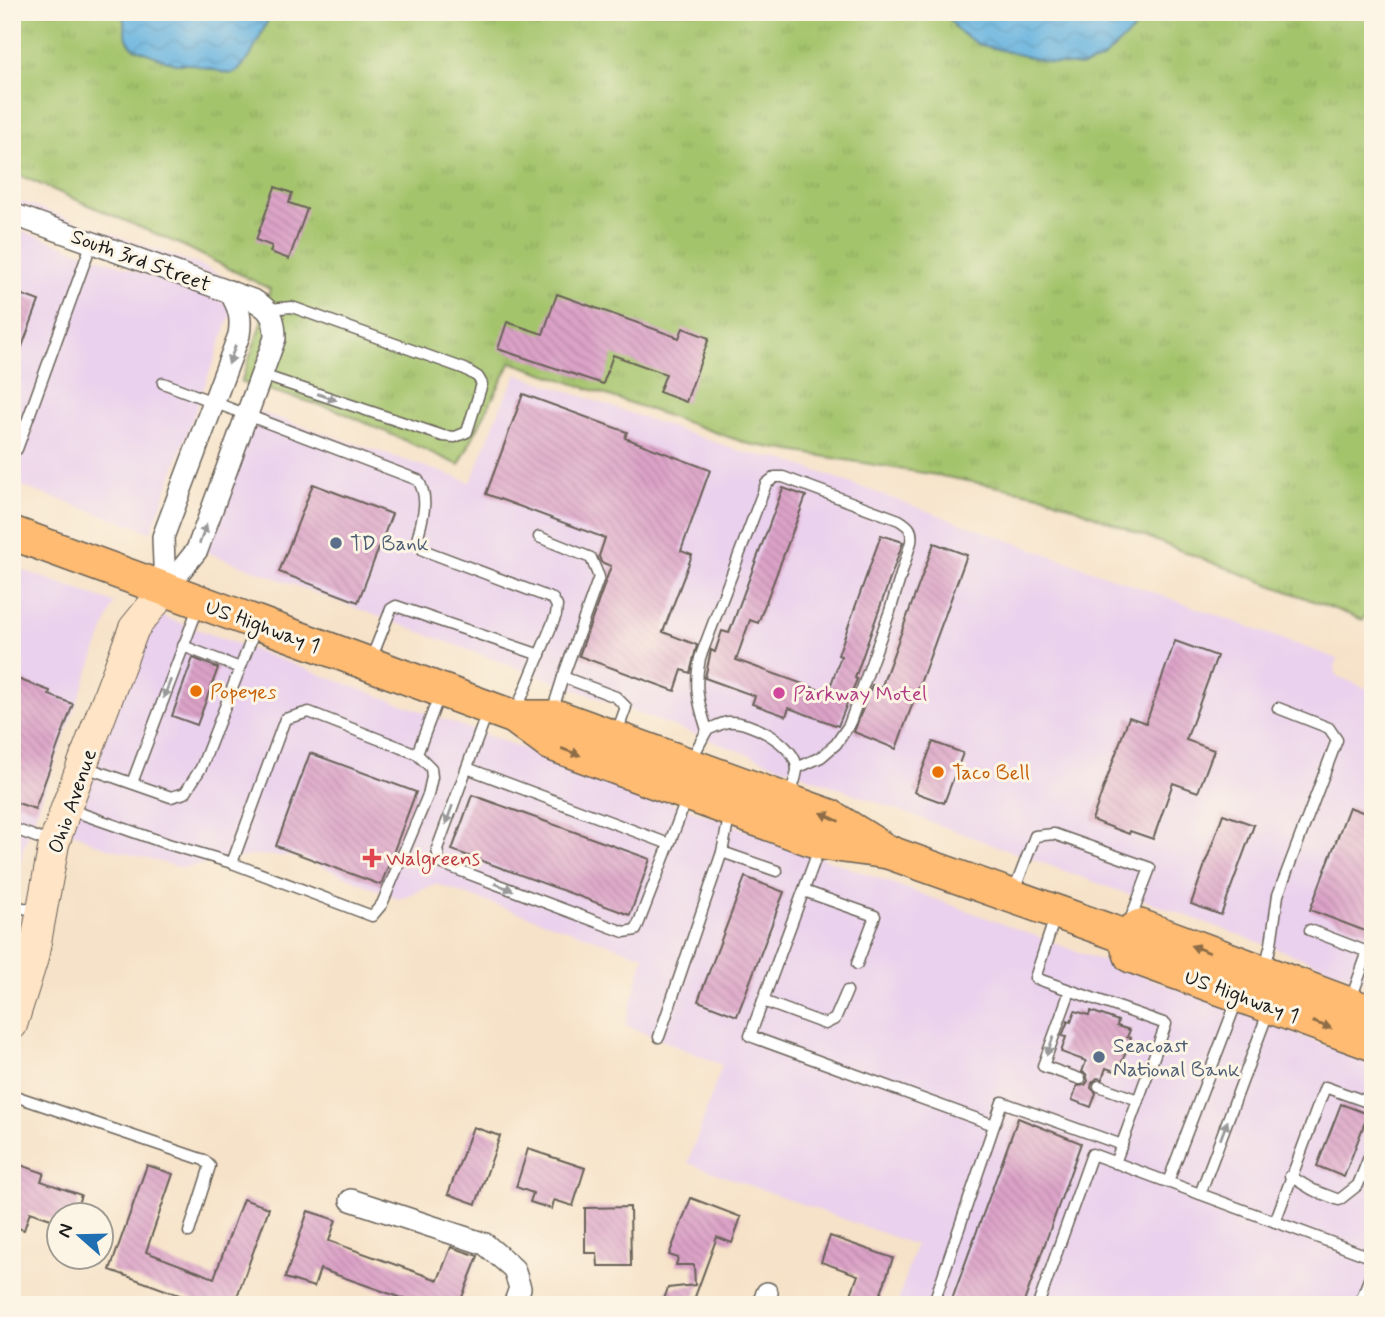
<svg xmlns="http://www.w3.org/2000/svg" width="1385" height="1317" font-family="Mynerve,sans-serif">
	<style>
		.built { fill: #ead1ed }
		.grass { fill: url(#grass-tufts); stroke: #607044; stroke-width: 2 }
		.water { fill: url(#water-waves); stroke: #41687e; stroke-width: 2 }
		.building { fill: url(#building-back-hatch) }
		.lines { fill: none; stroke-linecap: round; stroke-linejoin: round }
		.lane-casing { stroke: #686158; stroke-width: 13 }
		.street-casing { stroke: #686158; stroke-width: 24 }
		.secondary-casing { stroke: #686158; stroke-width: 32 }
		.primary-casing { stroke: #686158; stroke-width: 36 }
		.lane { stroke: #fff; stroke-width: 10 }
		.street { stroke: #fff; stroke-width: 21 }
		.secondary { stroke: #ffe4c6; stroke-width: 30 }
		.primary { stroke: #febb71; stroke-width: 33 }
		.oneway { fill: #999 }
		.oneway2 { fill: #8d6c46 }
		.service-dot { fill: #5c6f8a; stroke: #fcf5e5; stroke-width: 2.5 }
		.food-dot { fill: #e8710a; stroke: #fcf5e5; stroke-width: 2.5 }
		.hotel-dot { fill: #d1479c; stroke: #fcf5e5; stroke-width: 2.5 }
		.health-dot { fill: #e0444e; stroke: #fcf5e5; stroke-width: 2.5 }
		.labels { text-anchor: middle; stroke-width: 6; stroke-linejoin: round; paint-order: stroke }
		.street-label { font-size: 21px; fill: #1c1c1c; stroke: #fcf5e5 }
		.service-label { font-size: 21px; fill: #4e5e75; stroke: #fcf5e5; text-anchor: start }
		.food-label { font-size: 21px; fill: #c56008; stroke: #fcf5e5; text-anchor: start }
		.hotel-label { font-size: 21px; fill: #b23c85; stroke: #fcf5e5; text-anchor: start }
		.health-label { font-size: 21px; fill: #be3a42; stroke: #fcf5e5; text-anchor: start }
	</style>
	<defs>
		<pattern id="grass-tufts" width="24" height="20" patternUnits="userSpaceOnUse" patternTransform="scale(1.75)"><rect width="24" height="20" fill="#a4c46c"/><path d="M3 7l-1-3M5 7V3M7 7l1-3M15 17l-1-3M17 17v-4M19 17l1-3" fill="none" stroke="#8da85d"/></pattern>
		<pattern id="water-waves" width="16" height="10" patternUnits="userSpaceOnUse" patternTransform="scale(1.75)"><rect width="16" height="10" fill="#66b3df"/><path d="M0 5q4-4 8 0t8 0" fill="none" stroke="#5899bf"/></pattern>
		<pattern id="building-back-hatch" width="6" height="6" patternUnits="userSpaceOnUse" patternTransform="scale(1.75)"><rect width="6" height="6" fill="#dba2c7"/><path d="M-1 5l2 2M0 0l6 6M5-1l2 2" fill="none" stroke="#bb8baa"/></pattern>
	</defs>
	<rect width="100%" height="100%" fill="#fcf5e5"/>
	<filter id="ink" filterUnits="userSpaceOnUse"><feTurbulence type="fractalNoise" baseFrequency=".0143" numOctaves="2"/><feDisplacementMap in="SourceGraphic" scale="14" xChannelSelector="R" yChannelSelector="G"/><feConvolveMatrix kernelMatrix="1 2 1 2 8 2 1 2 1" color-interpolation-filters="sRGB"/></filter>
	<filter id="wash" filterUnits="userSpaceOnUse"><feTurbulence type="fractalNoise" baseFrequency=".00686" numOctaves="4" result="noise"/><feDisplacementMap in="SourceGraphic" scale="28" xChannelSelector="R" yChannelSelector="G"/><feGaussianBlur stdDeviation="1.57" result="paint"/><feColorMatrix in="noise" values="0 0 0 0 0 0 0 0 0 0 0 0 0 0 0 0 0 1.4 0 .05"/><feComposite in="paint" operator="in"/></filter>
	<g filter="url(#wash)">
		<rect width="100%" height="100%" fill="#f6e2c8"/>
		<g class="built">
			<path d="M12,198l193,69 39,20 -232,-82z"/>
			<path d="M12,227l222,79 -83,226 -139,-49z"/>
			<path d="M517,374l229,79 40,7 552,199 -3,8 2,9 36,15v293l-489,-179 -678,-253 51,-141 214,71 30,-76z"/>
			<path d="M12,566l102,37 -91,246 -11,85z"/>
			<path d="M158,615l870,318 345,130v242h-476l18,-60 -227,-82 34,-98 -97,-40 19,-69 -208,-72 -37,15 -99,-42 -44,-2 -74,13 -81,-22 -31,-15 75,-198z"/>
		</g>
		<path class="grass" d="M12,12h1361v580l-10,28 -189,-72 -128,-52 -110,-21 -187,-31 -238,-82 -52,103 -122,-55 -96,-28 18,-52 11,-41 -84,-42 -174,-75z"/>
		<g class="water">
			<path d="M123,12h149l-22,45 -11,13 -9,4 -39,-10h-16l-41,-16 -6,-7 -3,-10z"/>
			<path d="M945,12h221l-27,13 -38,35 -19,6 -31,-3 -73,-19 -21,-14z"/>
		</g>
		<g id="blocks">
			<g class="building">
				<path d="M275,187l17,6 -3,10 18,6 -18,50 -19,-7 2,-6 -16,-6z"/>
				<path d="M12,291l27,10 -25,67h-2z"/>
				<path d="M557,294l122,44 4,-10 26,10 -23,64 -27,-10 7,-18 -53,-19 -10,29 -105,-35 9,-27 36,12z"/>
				<path d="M523,394l104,38 -2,6 85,32 -29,81 11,4 -29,77 34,13 -7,28 -8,-3 -7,21 -96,-35 32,-90 -10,-4 -2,-6 6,-18 -119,-44z"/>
				<path d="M313,484l79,30 -34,88 -79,-30z"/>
				<path d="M783,488l23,8 -48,127 -8,-3 -14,40 92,33 13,-37 -3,-1 43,-120 22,7 -48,136 2,1 -19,47 -49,-18 -3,8 -34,-12 3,-8 -50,-18 6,-28 4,2 7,-21 7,2z"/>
				<path d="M934,543l33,12 -71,194 -42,-17 18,-47 9,3z"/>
				<path d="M1175,641l42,15 -31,84 28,10 -16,42 -25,-9 -20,56 -23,-8 -1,3 -37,-14 37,-103 17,6z"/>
				<path d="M193,658l25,10 -21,57 -25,-9z"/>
				<path d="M12,677l38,14 -1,4 24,9 -38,105 -23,-8z"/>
				<path d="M933,742l30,11 -19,50 -30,-11z"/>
				<path d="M310,753l106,39 -35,93 -105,-39z"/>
				<path d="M472,795l178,64 -20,56 -178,-65z"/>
				<path d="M1349,807l24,9v118l-63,-24z"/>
				<path d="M1223,814l31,11 -33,90 -30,-11z"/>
				<path d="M745,877l39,15 -47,124 -39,-15z"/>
				<path d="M1075,1011l14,4 2,-4 27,10 -1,5 13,4 -3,7 4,1 -13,34 -12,-4 -4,11 -5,-1 -5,5 -1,5 5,5 -5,14 -19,-7 5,-14 8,-1 3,-4 -2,-7 -4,-2 4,-11 -25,-9 5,-15 -4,-1 6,-15 3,1z"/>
				<path d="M1341,1104l27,10 -24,63 -27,-11z"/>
				<path d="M1018,1118l63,25 -58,162h-73z"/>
				<path d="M473,1127l27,9 -24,68 -28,-10z"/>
				<path d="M528,1149l57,19 -12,38 -19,-6 -2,9 -22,-7 3,-9 -17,-6z"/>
				<path d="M12,1162l32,11 -3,8 40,14 -7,20h-14v7l-30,-10 -6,18 -12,-4z"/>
				<path d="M147,1165l26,9 -27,78 68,26 29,-79 26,9 -35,97h-23l-18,-5 -83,-30z"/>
				<path d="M691,1198l50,19 -9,26 -15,-6 -25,68h-30l6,-17 27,-3 -1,-20h-18l2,-7 -9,-3z"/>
				<path d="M630,1207l1,59h-33l-1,-13h-12v-45z"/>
				<path d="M308,1211l28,9 -7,21 109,39 13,-33 27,9 -19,49h-37l-102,-36 -6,18 -29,-9z"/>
				<path d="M830,1236l63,22 -16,47h-30l11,-30 -37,-13z"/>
			</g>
		</g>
	</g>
	<g filter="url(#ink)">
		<use href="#blocks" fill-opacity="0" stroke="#686158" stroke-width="2"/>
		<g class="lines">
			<g class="lane-casing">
				<g id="lane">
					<path d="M262,375l181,61 12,1 12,-5 15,-48 -4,-7 -13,-8 -173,-62 -24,2"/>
					<path d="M163,383l255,97c12,19 4,40 -1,60l6,10 130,49 4,7 -1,9 -40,96"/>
					<path d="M12,447l5,2 75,-207"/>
					<path d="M539,537l52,21 8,19 -36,100"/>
					<path d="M183,646l57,22"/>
					<path d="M370,662l21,-53 5,-3 144,49"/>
					<path d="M488,710l-51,139 3,14 184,69 12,-2 51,-132"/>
					<path d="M552,712l11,-35 53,20 10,10 -10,28"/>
					<path d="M707,730c-9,-28 -13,-43 -7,-72l66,-174 9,-7h8l116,43c10,6 14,10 12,22l-21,69 -41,114 -13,19 -15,13 -24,11"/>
					<path d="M417,754l14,14 1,9 -4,18 -46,109 -10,12 -140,-53 53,-144 24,-7 108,42 23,-61"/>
					<path d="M690,762l17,-32c6,-2 14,-7 21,-8 21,-2 68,22 69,47 0,8 -5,19 -8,27"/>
					<path d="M85,767l86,30 14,-4 16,-25 56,-143"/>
					<path d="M467,768l202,76"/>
					<path d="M132,783l67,-178"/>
					<path d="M68,809l100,35 64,19"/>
					<path d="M12,828l40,15"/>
					<path d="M820,846l-70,190 244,89"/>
					<path d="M722,852l55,19"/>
					<path d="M804,891l71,25 -18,48"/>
					<path d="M1014,891l21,-55 19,-2 96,34 -21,55"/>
					<path d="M12,906l28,5"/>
					<path d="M1056,914l-21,64 131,46 -51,139"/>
					<path d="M1310,930l55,21 1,6 -16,45"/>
					<path d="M1265,967l6,-23 7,-49 59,-155 -8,-12 -51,-20"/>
					<path d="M1070,991l-27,75 37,13"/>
					<path d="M763,1001l62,23 10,-5 12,-28"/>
					<path d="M659,1037l63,-185 8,-39"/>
					<path d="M1099,1086l39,14"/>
					<path d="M12,1095l192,65 6,6 -21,66"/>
					<path d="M1290,1176l23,14 26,10 19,-15 15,-38"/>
					<path d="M1168,1182l70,-184"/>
					<path d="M1200,1194l69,-184"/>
					<path d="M1275,1222l50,-135 48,17"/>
					<path d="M933,1305l69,-203 120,43"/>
					<path d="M1038,1305l54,-151 281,104"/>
					<path d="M1359,1305l14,-36"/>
				</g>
			</g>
			<g class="street-casing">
				<g id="street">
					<path d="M12,214l243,87c17,10 20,18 20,37l-78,212 -32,40"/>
					<path d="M165,590l-2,-53 76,-202c3,-18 0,-28 -10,-44"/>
					<path d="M351,1200l134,44 29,25 6,19 -6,17"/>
					<path d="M763,1305l4,-12"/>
				</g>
			</g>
			<g class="secondary-casing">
				<path id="secondary" d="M12,1025l21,-67 21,-114 12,-36 68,-180 31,-38"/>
			</g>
			<g class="primary-casing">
				<g id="primary">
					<path d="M12,533l502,184 35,26 272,100 67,9"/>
					<path d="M514,717h44l272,99 58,36 236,84"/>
					<path d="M1124,936l7,20 242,88"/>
					<path d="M1124,936l16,-10 233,87"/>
				</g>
			</g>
			<use href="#lane" class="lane"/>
			<use href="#street" class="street"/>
			<use href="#secondary" class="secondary"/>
			<use href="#primary" class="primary"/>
		</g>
		<defs><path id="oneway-solid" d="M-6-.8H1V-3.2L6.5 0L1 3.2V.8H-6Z" transform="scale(1.75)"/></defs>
		<g class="oneway">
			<use href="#oneway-solid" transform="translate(232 355) rotate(110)"/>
			<use href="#oneway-solid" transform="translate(327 397) rotate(19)"/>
			<use href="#oneway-solid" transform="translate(203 534) rotate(-70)"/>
			<use href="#oneway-solid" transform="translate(167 689) rotate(111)"/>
			<use href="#oneway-solid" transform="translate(449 815) rotate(110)"/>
			<use href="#oneway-solid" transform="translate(504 887) rotate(21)"/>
			<use href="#oneway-solid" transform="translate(1050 1046) rotate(110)"/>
			<use href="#oneway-solid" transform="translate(1224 1130) rotate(-69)"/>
		</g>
		<g class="oneway2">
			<use href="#oneway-solid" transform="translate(571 752) rotate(20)"/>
			<use href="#oneway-solid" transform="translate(830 817) rotate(-154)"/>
			<use href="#oneway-solid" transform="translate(1200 949) rotate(-159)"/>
			<use href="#oneway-solid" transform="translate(1322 1025) rotate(20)"/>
		</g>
	</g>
	<g class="service-dot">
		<circle cx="336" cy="543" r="7"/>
		<circle cx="1099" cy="1057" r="7"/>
	</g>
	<g class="food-dot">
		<circle cx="196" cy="691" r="7"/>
		<circle cx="938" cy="772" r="7"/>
	</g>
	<circle class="hotel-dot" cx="779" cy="693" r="7"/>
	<path class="health-dot" d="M368.5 847.5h7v7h7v7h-7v7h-7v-7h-7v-7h7z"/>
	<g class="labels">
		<g class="street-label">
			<text transform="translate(141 260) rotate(20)" y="7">South 3rd Street</text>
			<text transform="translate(263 626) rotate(20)" y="7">US Highway 1</text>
			<text transform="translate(72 801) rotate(-71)" y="7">Ohio Avenue</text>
			<text transform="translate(1242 996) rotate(20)" y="7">US Highway 1</text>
		</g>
		<g class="service-label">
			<text x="350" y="550">TD Bank</text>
			<text x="1113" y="1052">Seacoast<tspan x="1113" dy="24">National Bank</tspan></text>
		</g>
		<g class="food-label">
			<text x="210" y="698">Popeyes</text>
			<text x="952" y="779">Taco Bell</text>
		</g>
		<g class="hotel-label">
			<text x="793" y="700">Parkway Motel</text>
		</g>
		<g class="health-label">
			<text x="386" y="865">Walgreens</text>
		</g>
	</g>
	<rect width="1385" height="1317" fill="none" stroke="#fcf5e5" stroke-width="42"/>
	<g transform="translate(80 1236) rotate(290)"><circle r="33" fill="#fcf5e5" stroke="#a29e95" stroke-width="2"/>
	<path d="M0-5L12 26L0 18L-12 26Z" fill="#1f6fb2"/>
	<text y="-10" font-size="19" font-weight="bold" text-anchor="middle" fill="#1c1c1c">N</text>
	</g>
</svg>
